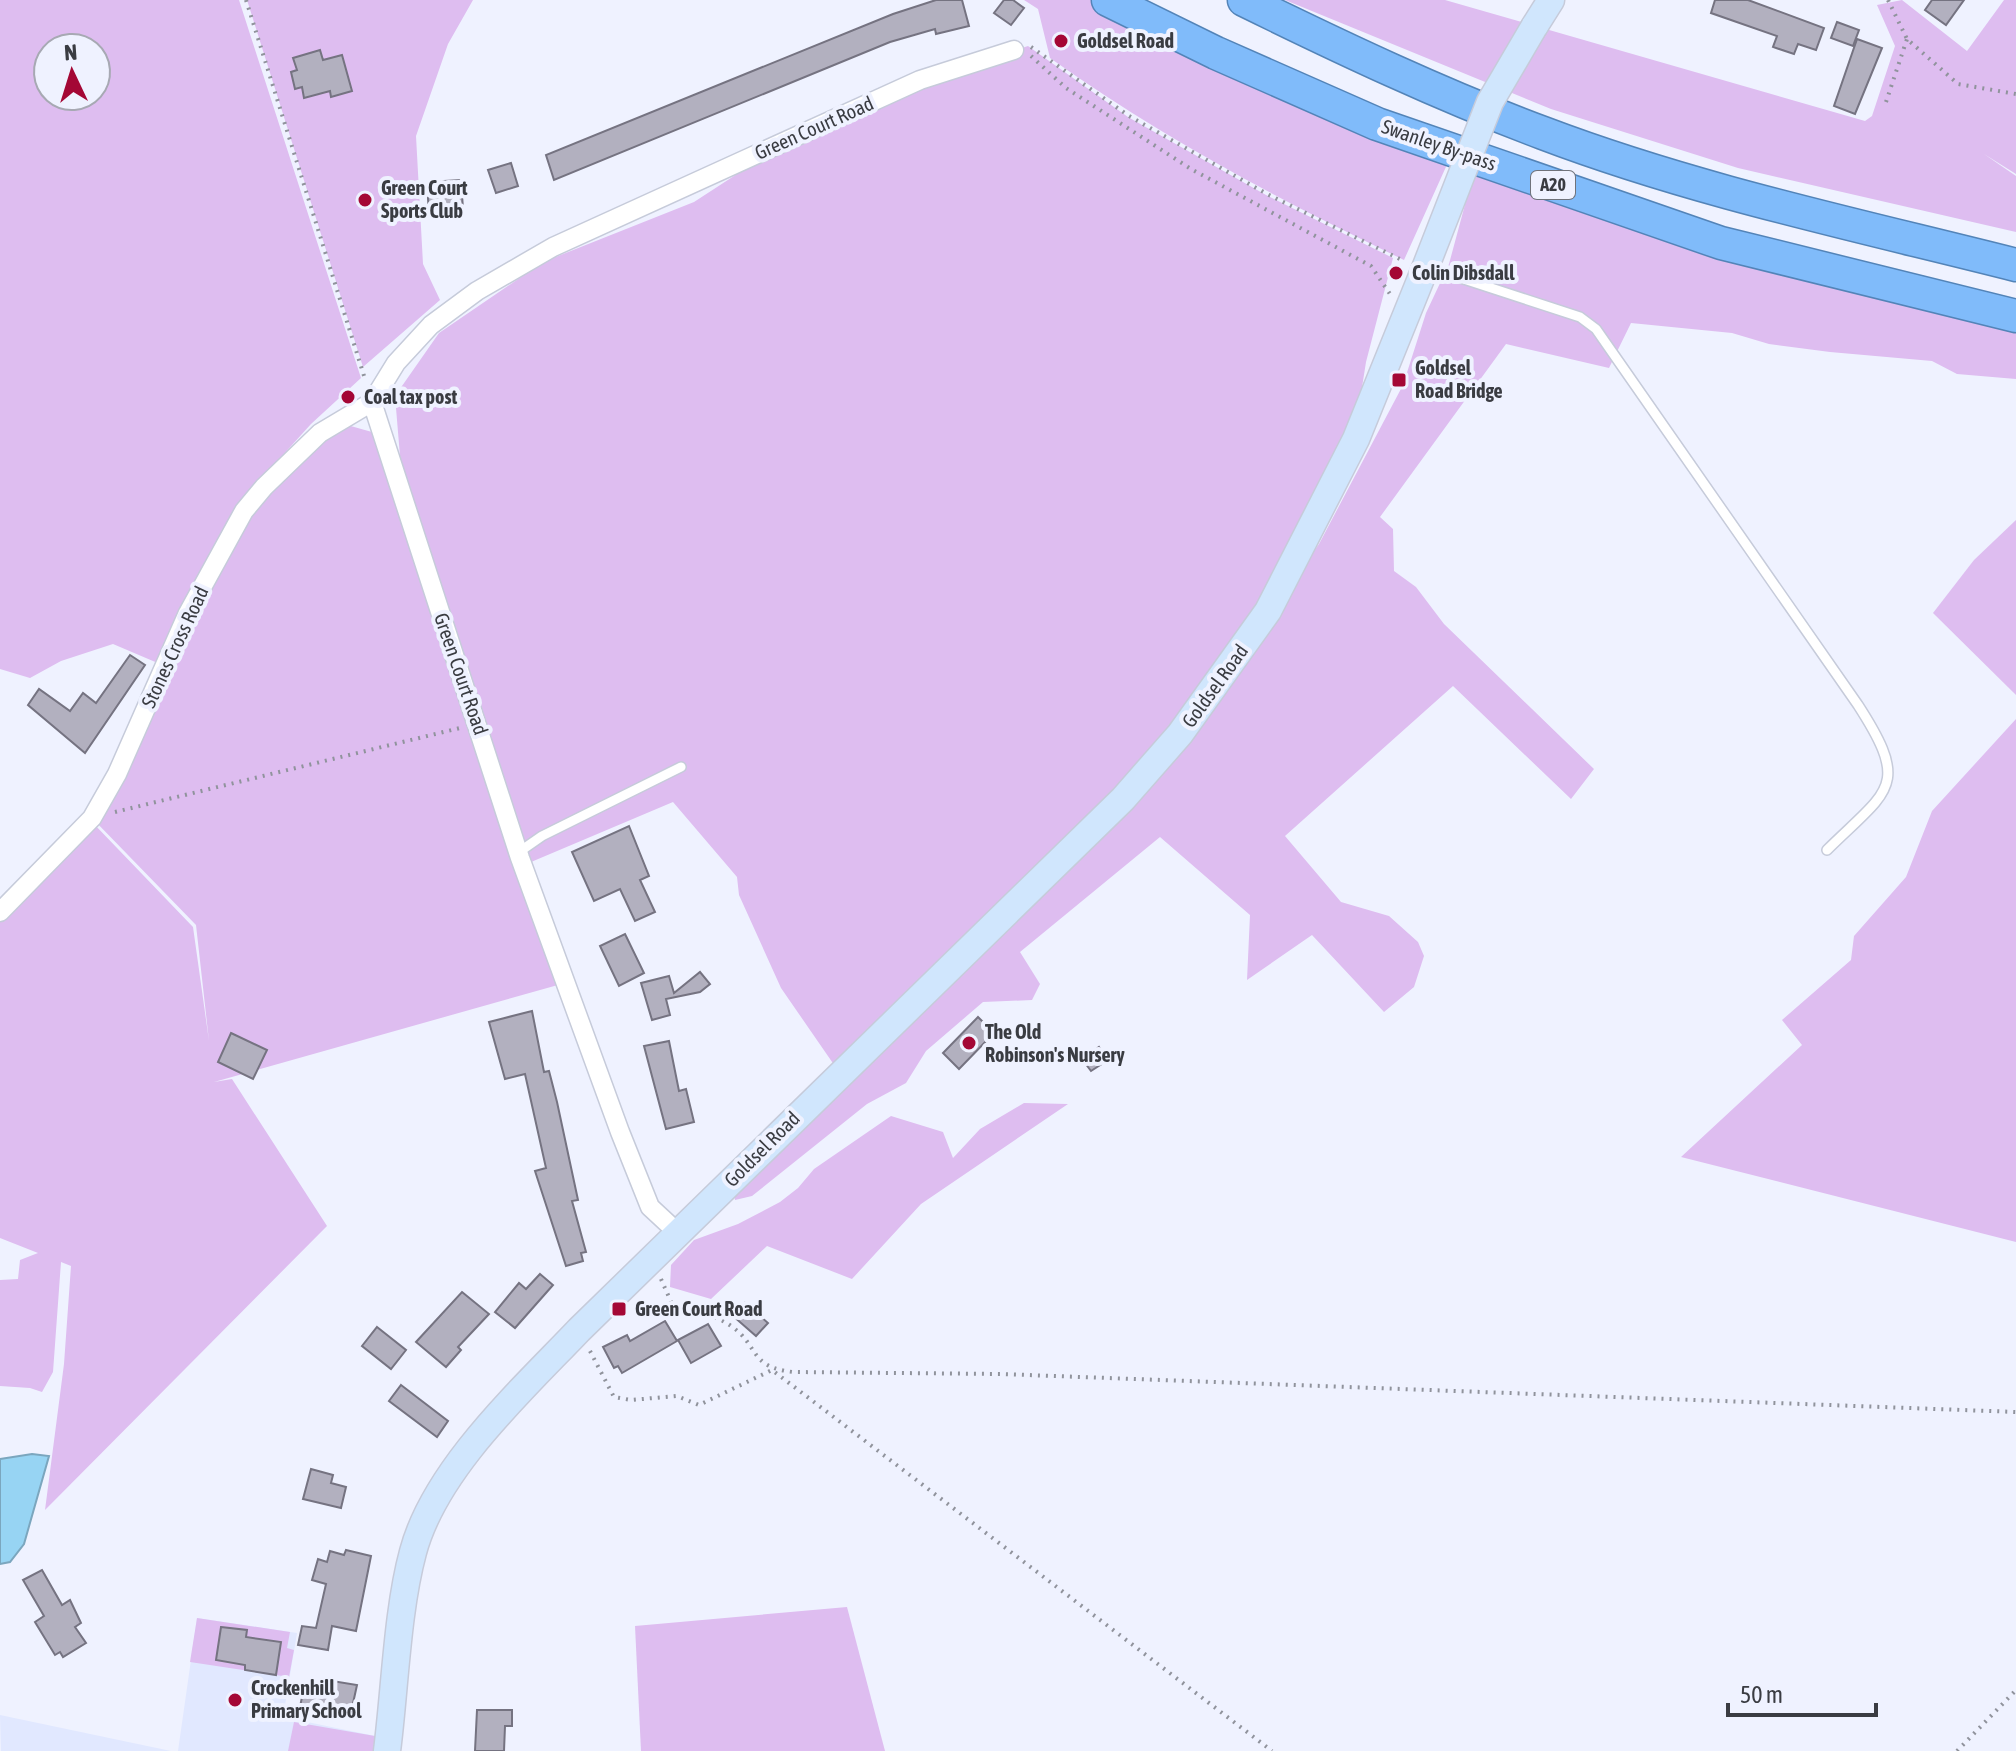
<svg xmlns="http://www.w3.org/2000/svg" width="2016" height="1751" font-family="'Asap Condensed',sans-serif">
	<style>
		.built { fill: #e1e8ff }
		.green { fill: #debdf0; fill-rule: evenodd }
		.water { fill: #97d4f3; stroke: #7ba6be; stroke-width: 2 }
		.building { fill: #b2b0bf; stroke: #757381; stroke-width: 2 }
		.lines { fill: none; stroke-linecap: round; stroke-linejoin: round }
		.service-casing { stroke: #c6cbda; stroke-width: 12 }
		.minor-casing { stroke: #c6cbda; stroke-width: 21 }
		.secondary-casing { stroke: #c6cbda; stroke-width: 29 }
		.trunk-casing { stroke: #5384b8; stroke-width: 35 }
		.path { stroke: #90939c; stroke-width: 4; stroke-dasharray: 2 6; stroke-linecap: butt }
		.service { stroke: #fff; stroke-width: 9 }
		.minor { stroke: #fff; stroke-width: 18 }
		.secondary { stroke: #d0e6fd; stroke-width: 26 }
		.trunk { stroke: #80bbfa; stroke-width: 32 }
		.secondary-bridge-casing { stroke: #c6cbda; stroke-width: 29; stroke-linecap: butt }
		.secondary-bridge { stroke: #d0e6fd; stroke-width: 26 }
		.poi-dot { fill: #a40735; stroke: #eff2ff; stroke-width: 3 }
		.labels { text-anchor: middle; stroke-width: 8; stroke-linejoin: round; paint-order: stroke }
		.shield { fill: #eff2ff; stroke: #70737b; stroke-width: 2 }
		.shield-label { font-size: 18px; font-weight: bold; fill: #3a3c42 }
		.poi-label { font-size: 20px; font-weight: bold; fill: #3a3c42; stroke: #eff2ff; text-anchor: start }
		.street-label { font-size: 20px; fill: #3a3c42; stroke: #eff2ff }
	</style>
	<rect width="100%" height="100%" fill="#eff2ff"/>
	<g class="built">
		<path d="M197,1618l100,15 -14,84 92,19 -2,15h-195z"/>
		<path d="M0,1715l171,36h-170z"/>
	</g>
	<g class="green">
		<path d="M0,0h239l122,378 -50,46 -76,84 -75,156 -47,-20 -52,17 -31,17 -30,-9zM48,48h48v48h-48z"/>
		<path d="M247,0h226l-25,44 -32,92 7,128 17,36 -77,67z"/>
		<path d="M1024,0h82l348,149 -50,111c-126,-61 -240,-121 -354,-202l-12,-49z"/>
		<path d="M1285,0h160l420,121 7,-5 23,-70 -18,-41 25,-5 65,51 37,-51h12v174l-32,-20 32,22v56l-278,-64 -187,-59z"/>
		<path d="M1028,46l100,71 138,78 127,63 -27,104 -12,76 -47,98 -129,197 -339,339 -58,-84 -42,-93 -2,-18 -64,-75 -149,63 -121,-373 -8,-96 44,-63 104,-71 151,-60 91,-59 136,-61z"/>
		<path d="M1477,160l539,158v61l-59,-5 -25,-13 -102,-9 -61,-8 -37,-11 -101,-10 -22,45 -103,-24 -126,173 13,12 1,42 22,16 28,37 150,145 -23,30 -118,-113 -168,150 56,66 48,14 29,26 6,14 -10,31 -30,25 -72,-77 -65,45 3,-65 -90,-78 -140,115 20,32 -8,16 -49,2 -57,49 -20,32 -39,21 -115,92 -17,4 -1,-5 389,-396 147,-186 49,-69 84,-159 23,-72 23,-49z"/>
		<path d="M340,423l39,11 186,549 -351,99 18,-3 95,147 -282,284 19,-146 7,-98 -10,-4 -8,110 -11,20 -12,-4 -30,-2v-106l18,-1 2,-19 18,-7 -38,-15v-322l93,-93 100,104 16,114 -13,-116 -103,-106 153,-306z"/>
		<path d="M2016,520v175l-83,-82 41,-53z"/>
		<path d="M2016,719v523l-335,-85 121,-112 -20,-25 69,-60 3,-24 52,-59 26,-66z"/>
		<path d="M1024,1103l44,1 -147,100 -69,75 -85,-33 -56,53 -41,-12 1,-22 23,-25 44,-16 42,-22 18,-14 16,-19 77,-53 52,16 10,26 27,-29z"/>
		<path d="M847,1607l38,144h-244l-6,-125z"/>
		<path d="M197,1618l93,14 -3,16 7,2 -5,27 -99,-15zM221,1627l26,3 -5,34 -25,-4zM250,1638l26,37 -31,-5z"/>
		<path d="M294,1722l81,14 -2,15h-85z"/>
	</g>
	<path class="water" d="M32,1454l17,2 -25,88 -14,18 -10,2v-105z"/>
	<g class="building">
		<path d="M936,0h26l7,26 -33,8 -1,-5 -45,13 -336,138 -8,-25 347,-141z"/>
		<path d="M1004,0h9l11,8 -13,17 -17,-12z"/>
		<path d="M1715,0h33l76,28 -8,22 -18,-6 -4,10 -21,-7 4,-11 -66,-23z"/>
		<path d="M1932,0h32l-18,25 -21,-15z"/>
		<path d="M1837,22l22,8 -6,16 -22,-8z"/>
		<path d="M1857,39l25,9 -27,66 -21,-8z"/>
		<path d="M320,50l3,10 19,-5 10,36 -21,6 -1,-6 -26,7 -2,-11 -7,2 -4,-17 6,-2 -4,-12z"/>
		<path d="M511,163l7,23 -22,7 -8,-23z"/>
		<path d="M461,180l2,29 -34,6 -2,-33z"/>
		<path d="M130,655l15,10 -60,88 -57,-48 11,-16 31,22 13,-18 13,10z"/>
		<path d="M629,826l20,50 -9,4 15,32 -20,9 -15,-32 -26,12 -22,-49z"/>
		<path d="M625,934l19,39 -25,13 -19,-40z"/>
		<path d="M700,972l10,12 -10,8 -34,7 4,16 -18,5 -11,-37 28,-7 5,17z"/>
		<path d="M532,1011l12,61 5,-1 8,31 21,98 -6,1 14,51 -5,1 2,8 -17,5 -31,-95 11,-3 -21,-94 -20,5 -16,-57z"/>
		<path d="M978,1017l16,16 -35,36 -16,-16z"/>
		<path d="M231,1033l36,17 -14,29 -35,-17z"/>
		<path d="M669,1041l10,50 7,-2 8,33 -28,7 -22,-83z"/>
		<path d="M1099,1047l9,13 -17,11 -9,-12z"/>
		<path d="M540,1274l13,11 -38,43 -20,-16 24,-29 7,6z"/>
		<path d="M462,1292l27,22 -31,33 3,3 -15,17 -30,-25z"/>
		<path d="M745,1303l23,20 -12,13 -23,-20z"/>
		<path d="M665,1321l12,20 -55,32 -4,-7 -4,2 -11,-21 24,-12 3,6z"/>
		<path d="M708,1324l13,22 -30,17 -13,-23z"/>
		<path d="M377,1327l29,23 -15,19 -29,-23z"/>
		<path d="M401,1385l47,36 -11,16 -48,-36z"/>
		<path d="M311,1469l22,6 -2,8 15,4 -5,21 -38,-9z"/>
		<path d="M346,1550l25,6 -15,75 -24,-5 -4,24 -30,-5 4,-19 14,2 10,-44 -14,-4 6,-21 9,3 3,-11 14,4z"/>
		<path d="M42,1570l20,35 8,-5 11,23 -6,4 11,16 -23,14 -3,-5 -5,3 -20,-33 9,-6 -21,-36z"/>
		<path d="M221,1627l26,3 -1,7 35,5 -5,33 -31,-5v-5l-29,-5z"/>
		<path d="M326,1680l31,5 -7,32 -50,-10 4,-20 20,4z"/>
		<path d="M477,1710h35v16h-7l-1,25h-29z"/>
	</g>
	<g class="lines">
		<g class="service-casing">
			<g id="service">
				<path d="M1430,268l150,49 16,12 262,376c53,82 31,84 -31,145"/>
				<path d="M519,852l23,-16 139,-69"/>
			</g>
		</g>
		<g class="minor-casing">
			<g id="minor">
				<path d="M372,402l148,456 100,274 30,75 28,26"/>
				<path d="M0,912l92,-94 25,-44 71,-161 56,-102 20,-24 56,-54 52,-31 24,-39 35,-38 46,-34 76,-44 367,-167 94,-30"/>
			</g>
		</g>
		<g class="secondary-casing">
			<g id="secondary">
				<path d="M1534,27l17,-27"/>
				<path d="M387,1751c8,-62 10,-140 26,-199 22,-83 109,-162 166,-222l544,-531 57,-65 88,-123 88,-172 68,-168"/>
			</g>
		</g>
		<g class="trunk-casing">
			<g id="trunk">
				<path d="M1108,0l108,53 161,71 344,119 295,73"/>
				<path d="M1244,0c98,48 197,95 299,133 153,58 315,92 473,132"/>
			</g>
		</g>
		<g class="path">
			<path d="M246,0l119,379"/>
			<path d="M1888,0l19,39 51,45 58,10"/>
			<path d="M1031,47l98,69 138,78 137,67"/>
			<path d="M1031,56l35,32 125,81 180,97 19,28"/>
			<path d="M1886,102l21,-63"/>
			<path d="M115,812l345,-84"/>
			<path d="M661,1279l11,25c20,8 41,9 59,22 29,20 17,41 62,46l208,2 1015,38"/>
			<path d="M590,1351l24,46 17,3 46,-4 22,9 73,-35 500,381"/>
			<path d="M1957,1751l59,-61"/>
		</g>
		<use href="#service" class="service"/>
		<use href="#minor" class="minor"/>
		<use href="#secondary" class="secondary"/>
		<use href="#trunk" class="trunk"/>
		<g class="secondary-bridge-casing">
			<path id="secondary-bridge" d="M1424,271l66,-169 44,-75"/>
		</g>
		<use href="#secondary-bridge" class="secondary-bridge"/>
	</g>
	<g class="poi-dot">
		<circle cx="1061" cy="41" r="8"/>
		<circle cx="365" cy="200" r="8"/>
		<circle cx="1396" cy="273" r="8"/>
		<rect x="1391" y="372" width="16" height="16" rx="4"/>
		<circle cx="348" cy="397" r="8"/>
		<circle cx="969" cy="1043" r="8"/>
		<rect x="611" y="1301" width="16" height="16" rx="4"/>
		<circle cx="235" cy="1700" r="8"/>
	</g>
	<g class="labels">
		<rect class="shield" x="1531" y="171" width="44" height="28" rx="6"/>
		<g class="shield-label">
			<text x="1553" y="191">A20</text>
		</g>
		<g class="poi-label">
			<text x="1077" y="48">Goldsel Road</text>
			<text x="381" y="195">Green Court<tspan x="381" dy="23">Sports Club</tspan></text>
			<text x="1412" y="280">Colin Dibsdall</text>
			<text x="1415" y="375">Goldsel<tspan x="1415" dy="23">Road Bridge</tspan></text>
			<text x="364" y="404">Coal tax post</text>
			<text x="985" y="1039">The Old<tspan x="985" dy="23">Robinson's Nursery</tspan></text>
			<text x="635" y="1316">Green Court Road</text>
			<text x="251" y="1695">Crockenhill<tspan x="251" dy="23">Primary School</tspan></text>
		</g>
		<g class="street-label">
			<text transform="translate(814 128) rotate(-24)" y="7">Green Court Road</text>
			<text transform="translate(1439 145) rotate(19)" y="7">Swanley By-pass</text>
			<text transform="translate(175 647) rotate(-65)" y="7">Stones Cross Road</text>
			<text transform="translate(461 674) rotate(71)" y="7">Green Court Road</text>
			<text transform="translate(1215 686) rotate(-54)" y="7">Goldsel Road</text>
			<text transform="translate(762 1149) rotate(-45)" y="7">Goldsel Road</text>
		</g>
	</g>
	<g transform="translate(72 72) rotate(356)"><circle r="38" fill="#eff2ff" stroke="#a7a9b3" stroke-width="2"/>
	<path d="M0-6L14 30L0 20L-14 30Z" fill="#a40735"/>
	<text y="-12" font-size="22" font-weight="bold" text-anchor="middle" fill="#3a3c42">N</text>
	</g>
	<path d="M1728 1703v12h148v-12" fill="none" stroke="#3a3c42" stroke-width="4"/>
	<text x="1740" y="1703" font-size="24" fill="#3a3c42" stroke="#eff2ff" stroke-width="6" paint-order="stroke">50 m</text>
</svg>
